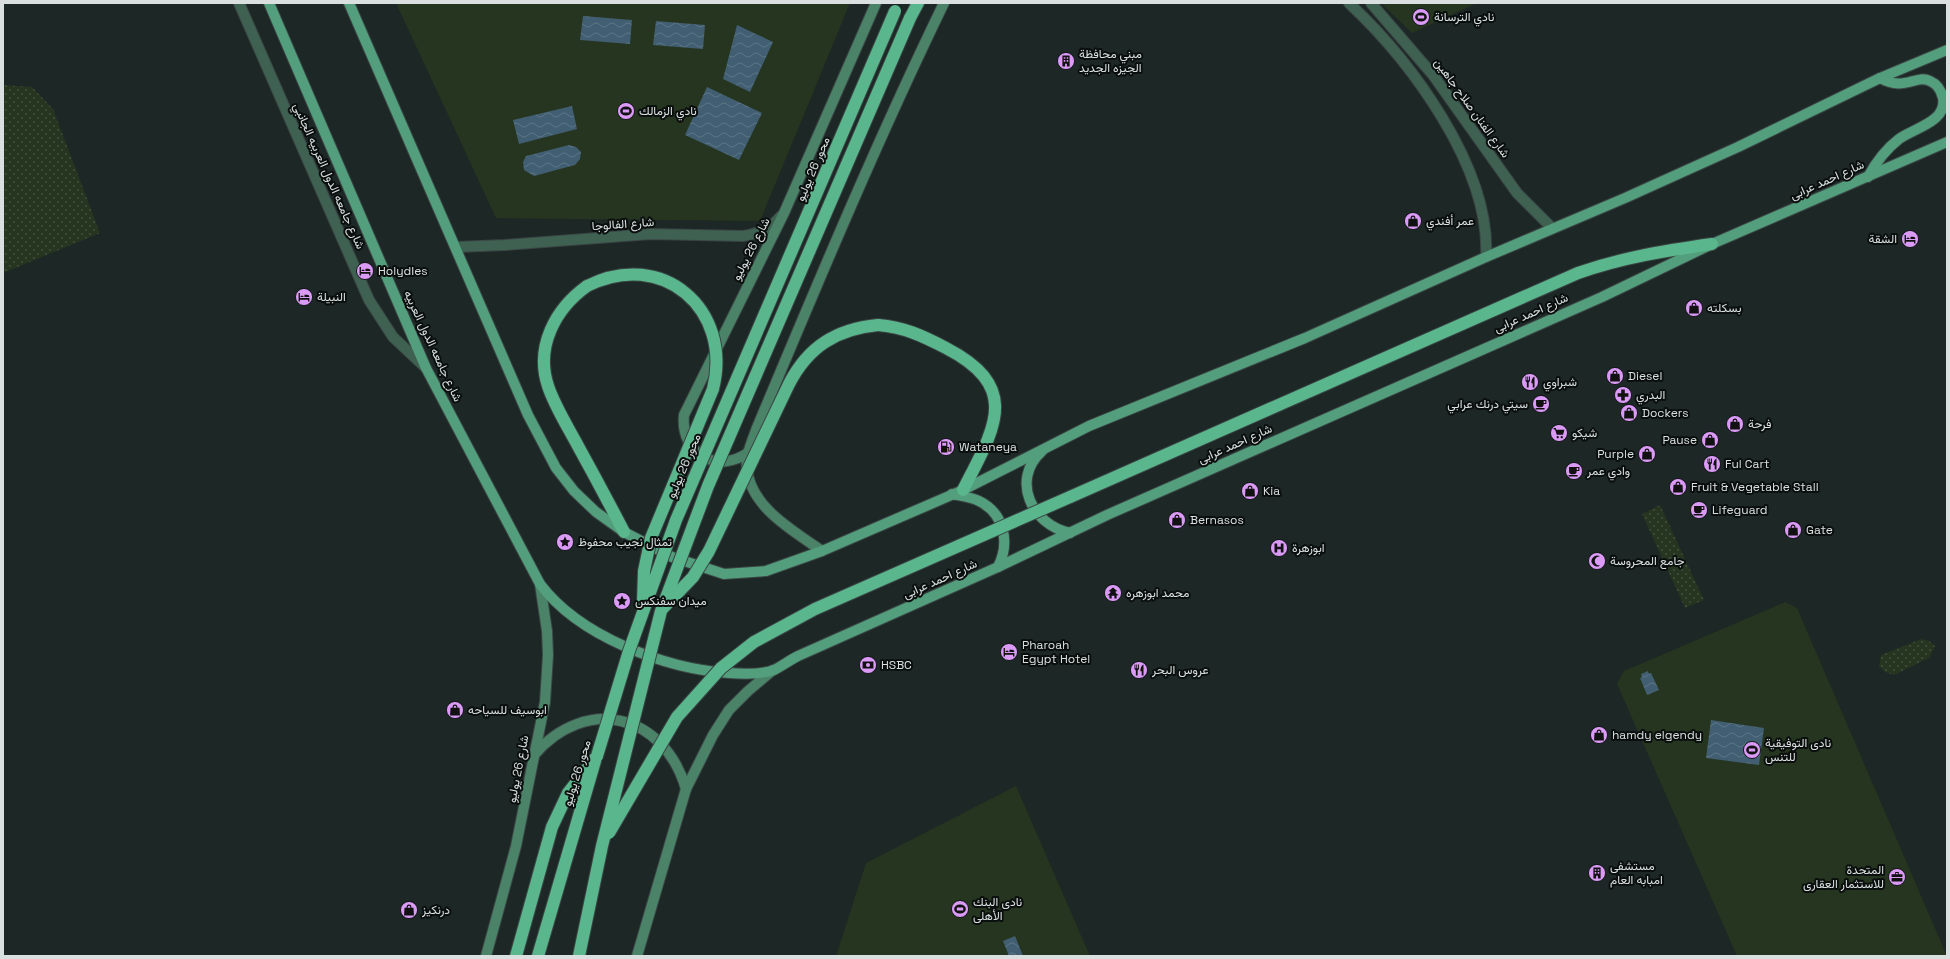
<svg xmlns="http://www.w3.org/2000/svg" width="1950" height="959" font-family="'Space Grotesk',Vazirmatn,sans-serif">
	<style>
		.grass { fill: url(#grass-dots) }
		.pitch { fill: #25351f }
		.water { fill: url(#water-waves) }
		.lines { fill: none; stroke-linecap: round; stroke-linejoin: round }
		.tertiary-casing { stroke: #3a4544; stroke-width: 12 }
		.secondary-casing { stroke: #3a4544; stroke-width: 12 }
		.primary-casing { stroke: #3a4544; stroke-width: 12 }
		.motorway-casing { stroke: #3a4544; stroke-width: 14 }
		.tertiary { stroke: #3f6151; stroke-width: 10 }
		.secondary { stroke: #4b8369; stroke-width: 10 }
		.primary { stroke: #539e7c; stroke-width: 10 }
		.motorway { stroke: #5ab68d; stroke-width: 12 }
		.motorway-bridge-casing { stroke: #3a4544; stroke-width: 14; stroke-linecap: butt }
		.motorway-bridge { stroke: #5ab68d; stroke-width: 12 }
		.labels { text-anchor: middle; stroke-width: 4; stroke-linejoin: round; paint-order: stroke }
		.poi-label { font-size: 12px; fill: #d9e0df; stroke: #0a0f0e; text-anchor: start }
		.street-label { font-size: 12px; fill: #d9e0df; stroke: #0a0f0e }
	</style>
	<defs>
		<pattern id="grass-dots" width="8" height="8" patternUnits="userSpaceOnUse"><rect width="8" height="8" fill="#25351f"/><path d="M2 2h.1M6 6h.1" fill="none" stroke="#44523f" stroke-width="1.8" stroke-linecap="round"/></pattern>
		<pattern id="water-waves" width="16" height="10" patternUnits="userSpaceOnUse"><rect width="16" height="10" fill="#415e72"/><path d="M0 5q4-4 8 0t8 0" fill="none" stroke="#5c7586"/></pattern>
	</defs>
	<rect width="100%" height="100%" fill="#1c2726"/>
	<g class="grass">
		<path d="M3,85l29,2 21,22 47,124 -97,40z"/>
		<path d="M1660,505l44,95 -19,8 -43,-94z"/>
		<path d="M1921,639l8,2 6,5 -6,12 -35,17 -9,-3 -6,-6 2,-11z"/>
	</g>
	<g class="pitch">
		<path d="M396,3h454l-90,218 -264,-3z"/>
		<path d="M1381,3h96l-65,30z"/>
		<path d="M1785,602l12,6 150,348h-210l-120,-272 7,-13z"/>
		<path d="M1016,786l74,170h-254l30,-93z"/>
	</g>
	<g class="water">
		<path d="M583,16l49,4 -2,24 -50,-4z"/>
		<path d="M656,21l49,4 -2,24 -50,-4z"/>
		<path d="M737,25l36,17 -23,50 -27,-13z"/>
		<path d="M707,87l55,26 -23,47 -54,-25z"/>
		<path d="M572,106l5,23 -58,15 -6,-24z"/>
		<path d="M569,145l7,2 5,5 -1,7 -5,6 -41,11 -10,-6 -1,-8 3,-6z"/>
		<path d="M1648,671l1,3 2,-1 8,17 -12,5 -7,-17 2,-1 -1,-3z"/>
		<path d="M1711,720l53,8 -5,37 -53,-7z"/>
		<path d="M1015,936l8,20h-14l-6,-15z"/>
	</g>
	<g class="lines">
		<g class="tertiary-casing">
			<g id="tertiary">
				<path d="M239,3l130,297 24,37 33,31"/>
				<path d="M1349,3c62,58 142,165 137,254"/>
				<path d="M1371,3l62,72 84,118 35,35"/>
				<path d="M456,247l49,-2 146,-11 92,2c16,-2 28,-8 38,-20"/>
			</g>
		</g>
		<g class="secondary-casing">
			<g id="secondary">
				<path d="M749,452c-32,23 -69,2 -65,-37l100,-202 92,-210"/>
				<path d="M822,551c-28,-20 -71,-43 -75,-82 -2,-13 5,-27 9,-39 60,-143 120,-287 188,-427"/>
				<path d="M534,755c51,-60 130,-42 152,34"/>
				<path d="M486,956l30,-110 29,-144 3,-47 -1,-24 -7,-47"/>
				<path d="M637,956l49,-167 27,-54 16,-25 19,-19 25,-21"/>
			</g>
		</g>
		<g class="primary-casing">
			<g id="primary">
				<path d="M269,3l157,365 114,216c39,52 125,85 189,89 14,1 32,2 45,-3 8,-4 16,-10 24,-14l200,-89 109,-52 495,-218 110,-53 235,-102"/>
				<path d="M349,3l179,412 28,53 18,23 22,21 28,20 48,25 52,17 42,-3 56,-20 141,-61 126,-64 216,-88 181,-81 139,-59 113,-51 142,-69 67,-28"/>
				<path d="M1868,177c8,-15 18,-28 31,-38 15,-11 48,-17 44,-41 -2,-8 -6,-14 -13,-17 -15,-7 -25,11 -50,-3"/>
				<path d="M1042,451c-32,29 -10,74 28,82"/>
				<path d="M952,494c9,2 19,3 27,7 26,13 31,42 19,66"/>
			</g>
		</g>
		<g class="motorway-casing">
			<g id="motorway">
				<path d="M910,18l8,-15"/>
				<path d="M587,286c-32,23 -52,61 -39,100 7,21 20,41 30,60 16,29 31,57 46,86"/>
				<path d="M878,325c26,2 45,11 68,23 77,40 48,81 17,142"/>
				<path d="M1070,497l508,-224c46,-16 86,-22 134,-29"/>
				<path d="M516,956l36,-129 16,-34 29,-37"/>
				<path d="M538,956l57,-195"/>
			</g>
		</g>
		<use href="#tertiary" class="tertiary"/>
		<use href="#secondary" class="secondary"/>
		<use href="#primary" class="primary"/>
		<use href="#motorway" class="motorway"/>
		<g class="motorway-bridge-casing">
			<g id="motorway-bridge">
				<path d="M587,286c75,-38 146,23 126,103l-62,149 -7,33 -1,31"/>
				<path d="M663,608l30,-31 16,-26 80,-167c19,-37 47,-55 89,-59"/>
				<path d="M597,756l32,-105 47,-131 219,-509"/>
				<path d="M609,833l68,-116 44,-49 33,-26 61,-33 255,-112"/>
				<path d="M579,956l23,-110 59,-235 47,-125 202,-468"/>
			</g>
		</g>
		<use href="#motorway-bridge" class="motorway-bridge"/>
	</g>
	<defs>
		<g id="stadium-disc" transform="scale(0.9)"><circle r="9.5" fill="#da9af6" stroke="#0a0f0e"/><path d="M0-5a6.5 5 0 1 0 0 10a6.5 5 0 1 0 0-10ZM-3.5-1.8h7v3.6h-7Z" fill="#111"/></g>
		<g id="building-disc" transform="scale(0.9)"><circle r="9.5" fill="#da9af6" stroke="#0a0f0e"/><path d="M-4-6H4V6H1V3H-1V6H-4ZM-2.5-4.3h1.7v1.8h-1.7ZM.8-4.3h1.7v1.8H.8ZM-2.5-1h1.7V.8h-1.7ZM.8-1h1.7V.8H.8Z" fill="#111"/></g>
		<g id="shop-disc" transform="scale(0.9)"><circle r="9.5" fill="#da9af6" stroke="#0a0f0e"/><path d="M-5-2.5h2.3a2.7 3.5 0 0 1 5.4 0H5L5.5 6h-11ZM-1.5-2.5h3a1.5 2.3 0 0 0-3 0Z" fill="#111"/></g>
		<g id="hotel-disc" transform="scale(0.9)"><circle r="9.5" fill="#da9af6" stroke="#0a0f0e"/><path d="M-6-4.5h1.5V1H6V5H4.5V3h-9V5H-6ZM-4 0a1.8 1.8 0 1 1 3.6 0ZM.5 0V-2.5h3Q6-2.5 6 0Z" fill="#111"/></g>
		<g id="restaurant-disc" transform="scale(0.9)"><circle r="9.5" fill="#da9af6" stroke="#0a0f0e"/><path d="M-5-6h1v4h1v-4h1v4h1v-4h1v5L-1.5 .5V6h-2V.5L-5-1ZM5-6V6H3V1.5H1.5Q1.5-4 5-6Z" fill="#111"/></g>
		<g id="pharmacy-disc" transform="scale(0.9)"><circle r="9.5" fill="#da9af6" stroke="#0a0f0e"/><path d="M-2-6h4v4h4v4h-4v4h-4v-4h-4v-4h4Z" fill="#111"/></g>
		<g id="cafe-disc" transform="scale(0.9)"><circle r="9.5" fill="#da9af6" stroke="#0a0f0e"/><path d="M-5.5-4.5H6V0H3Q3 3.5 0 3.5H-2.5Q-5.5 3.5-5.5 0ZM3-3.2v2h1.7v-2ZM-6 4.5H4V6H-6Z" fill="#111"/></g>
		<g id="supermarket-disc" transform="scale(0.9)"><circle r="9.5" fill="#da9af6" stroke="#0a0f0e"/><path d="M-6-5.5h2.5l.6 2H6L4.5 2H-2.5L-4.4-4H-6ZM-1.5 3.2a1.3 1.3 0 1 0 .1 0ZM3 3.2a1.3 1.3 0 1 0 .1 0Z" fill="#111"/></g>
		<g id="fuel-disc" transform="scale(0.9)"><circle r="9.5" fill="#da9af6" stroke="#0a0f0e"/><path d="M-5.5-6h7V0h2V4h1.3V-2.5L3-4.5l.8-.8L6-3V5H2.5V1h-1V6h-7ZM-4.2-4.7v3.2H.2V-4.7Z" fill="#111"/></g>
		<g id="sight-disc" transform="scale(0.9)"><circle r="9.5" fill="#da9af6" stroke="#0a0f0e"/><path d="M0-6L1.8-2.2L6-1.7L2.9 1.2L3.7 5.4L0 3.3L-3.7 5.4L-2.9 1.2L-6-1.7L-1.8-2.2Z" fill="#111"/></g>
		<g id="hospital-disc" transform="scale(0.9)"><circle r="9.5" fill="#da9af6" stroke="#0a0f0e"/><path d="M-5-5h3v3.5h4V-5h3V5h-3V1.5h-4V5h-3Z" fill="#111"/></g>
		<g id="mosque-disc" transform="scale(0.9)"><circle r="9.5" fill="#da9af6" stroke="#0a0f0e"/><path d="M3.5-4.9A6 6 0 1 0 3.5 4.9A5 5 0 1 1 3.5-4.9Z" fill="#111"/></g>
		<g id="temple-disc" transform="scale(0.9)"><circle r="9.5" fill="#da9af6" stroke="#0a0f0e"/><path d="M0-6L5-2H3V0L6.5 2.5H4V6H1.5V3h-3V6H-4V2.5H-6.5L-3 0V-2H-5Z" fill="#111"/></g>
		<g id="bank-disc" transform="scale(0.9)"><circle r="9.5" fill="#da9af6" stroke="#0a0f0e"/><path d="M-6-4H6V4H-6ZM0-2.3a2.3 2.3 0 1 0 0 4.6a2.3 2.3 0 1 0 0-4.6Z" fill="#111"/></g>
		<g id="office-disc" transform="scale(0.9)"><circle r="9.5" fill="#da9af6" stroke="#0a0f0e"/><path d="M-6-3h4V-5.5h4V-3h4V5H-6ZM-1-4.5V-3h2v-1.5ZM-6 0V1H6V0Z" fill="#111"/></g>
	</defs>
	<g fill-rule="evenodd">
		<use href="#stadium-disc" x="1421" y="17"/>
		<use href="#building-disc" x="1066" y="61"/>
		<use href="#stadium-disc" x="626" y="111"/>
		<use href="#shop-disc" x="1413" y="221"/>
		<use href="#hotel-disc" x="1910" y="239"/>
		<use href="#hotel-disc" x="365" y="271"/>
		<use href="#hotel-disc" x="304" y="297"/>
		<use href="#shop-disc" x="1694" y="308"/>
		<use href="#shop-disc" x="1615" y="376"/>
		<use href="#restaurant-disc" x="1530" y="382"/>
		<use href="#pharmacy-disc" x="1623" y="395"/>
		<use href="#cafe-disc" x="1541" y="404"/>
		<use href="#shop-disc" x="1629" y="413"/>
		<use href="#shop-disc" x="1735" y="424"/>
		<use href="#supermarket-disc" x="1559" y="433"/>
		<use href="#shop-disc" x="1710" y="440"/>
		<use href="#fuel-disc" x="946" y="447"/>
		<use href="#shop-disc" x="1647" y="454"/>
		<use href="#restaurant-disc" x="1712" y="464"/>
		<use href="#cafe-disc" x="1574" y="471"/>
		<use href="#shop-disc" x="1678" y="487"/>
		<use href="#shop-disc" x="1250" y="491"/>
		<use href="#cafe-disc" x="1699" y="510"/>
		<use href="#shop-disc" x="1177" y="520"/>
		<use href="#shop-disc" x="1793" y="530"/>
		<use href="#sight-disc" x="565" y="542"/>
		<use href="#hospital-disc" x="1279" y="548"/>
		<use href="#mosque-disc" x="1597" y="561"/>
		<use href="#temple-disc" x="1113" y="593"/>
		<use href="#sight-disc" x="622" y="601"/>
		<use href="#hotel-disc" x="1009" y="652"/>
		<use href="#bank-disc" x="868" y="665"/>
		<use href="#restaurant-disc" x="1139" y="670"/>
		<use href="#shop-disc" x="455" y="710"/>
		<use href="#shop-disc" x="1599" y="735"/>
		<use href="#stadium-disc" x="1752" y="750"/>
		<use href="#building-disc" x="1597" y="873"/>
		<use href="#office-disc" x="1897" y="877"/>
		<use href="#stadium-disc" x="960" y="909"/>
		<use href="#shop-disc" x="409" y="910"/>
	</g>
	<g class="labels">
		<g class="poi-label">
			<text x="1434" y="21">نادي الترسانة</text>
			<text x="1079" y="58">مبني محافظة<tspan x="1079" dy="14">الجيزه الجديد</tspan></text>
			<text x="639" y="115">نادي الزمالك</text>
			<text x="1426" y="225">عمر أفندي</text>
			<text x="1897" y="243" text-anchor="end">الشقة</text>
			<text x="378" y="275">HolydIes</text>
			<text x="317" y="301">النبيلة</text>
			<text x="1707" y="312">بسكلته</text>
			<text x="1628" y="380">Diesel</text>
			<text x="1543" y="386">شبراوي</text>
			<text x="1636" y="399">البدري</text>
			<text x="1528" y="408" text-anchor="end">سيتي درنك عرابي</text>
			<text x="1642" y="417">Dockers</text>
			<text x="1748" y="428">فرحة</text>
			<text x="1572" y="437">شيكو</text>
			<text x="1697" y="444" text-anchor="end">Pause</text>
			<text x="959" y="451">Wataneya</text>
			<text x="1634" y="458" text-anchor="end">Purple</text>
			<text x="1725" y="468">Ful Cart</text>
			<text x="1587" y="475">وادي عمر</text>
			<text x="1691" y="491">Fruit &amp; Vegetable Stall</text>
			<text x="1263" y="495">Kia</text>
			<text x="1712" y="514">Lifeguard</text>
			<text x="1190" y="524">Bernasos</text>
			<text x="1806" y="534">Gate</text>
			<text x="578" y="546">تمثال نجيب محفوظ</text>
			<text x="1292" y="552">ابوزهرة</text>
			<text x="1610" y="565">جامع المحروسة</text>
			<text x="1126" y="597">محمد ابوزهره</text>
			<text x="635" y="605">ميدان سفنكس</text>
			<text x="1022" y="649">Pharoah<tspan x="1022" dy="14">Egypt Hotel</tspan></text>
			<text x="881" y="669">HSBC</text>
			<text x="1152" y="674">عروس البحر</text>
			<text x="468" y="714">ابوسيف للسياحه</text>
			<text x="1612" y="739">hamdy elgendy</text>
			<text x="1765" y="747">نادى التوفيقية<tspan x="1765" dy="14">للتنس</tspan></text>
			<text x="1610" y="870">مستشفى<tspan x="1610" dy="14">امبابه العام</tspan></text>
			<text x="1884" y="874" text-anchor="end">المتحدة<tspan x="1884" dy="14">للاستثمار العقارى</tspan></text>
			<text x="973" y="906">نادى البنك<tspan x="973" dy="14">الأهلى</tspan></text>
			<text x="422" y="914">درنكيز</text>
		</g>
		<g class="street-label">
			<text transform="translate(1472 108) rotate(54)" y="4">شارع الفنان صلاح جاهين</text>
			<text transform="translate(813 169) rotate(-67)" y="4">محور 26 يوليو</text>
			<text transform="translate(329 176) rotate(66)" y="4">شارع جامعه الدول العربيه الجانبي</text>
			<text transform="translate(1827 180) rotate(-24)" y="4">شارع احمد عرابى</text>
			<text transform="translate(623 224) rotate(-4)" y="4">شارع الفالوجا</text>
			<text transform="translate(751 249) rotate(-63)" y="4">شارع 26 يوليو</text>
			<text transform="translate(1531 313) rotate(-24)" y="4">شارع احمد عرابى</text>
			<text transform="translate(433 346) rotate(65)" y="4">شارع جامعه الدول العربيه</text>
			<text transform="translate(1235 444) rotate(-24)" y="4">شارع احمد عرابى</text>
			<text transform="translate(684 466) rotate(-67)" y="4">محور 26 يوليو</text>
			<text transform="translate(940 579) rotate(-24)" y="4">شارع احمد عرابى</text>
			<text transform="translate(518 769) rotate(-79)" y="4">شارع 26 يوليو</text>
			<text transform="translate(577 773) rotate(-73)" y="4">محور 26 يوليو</text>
		</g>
	</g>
	<rect width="1950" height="959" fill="none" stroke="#d9e0df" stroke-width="8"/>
</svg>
